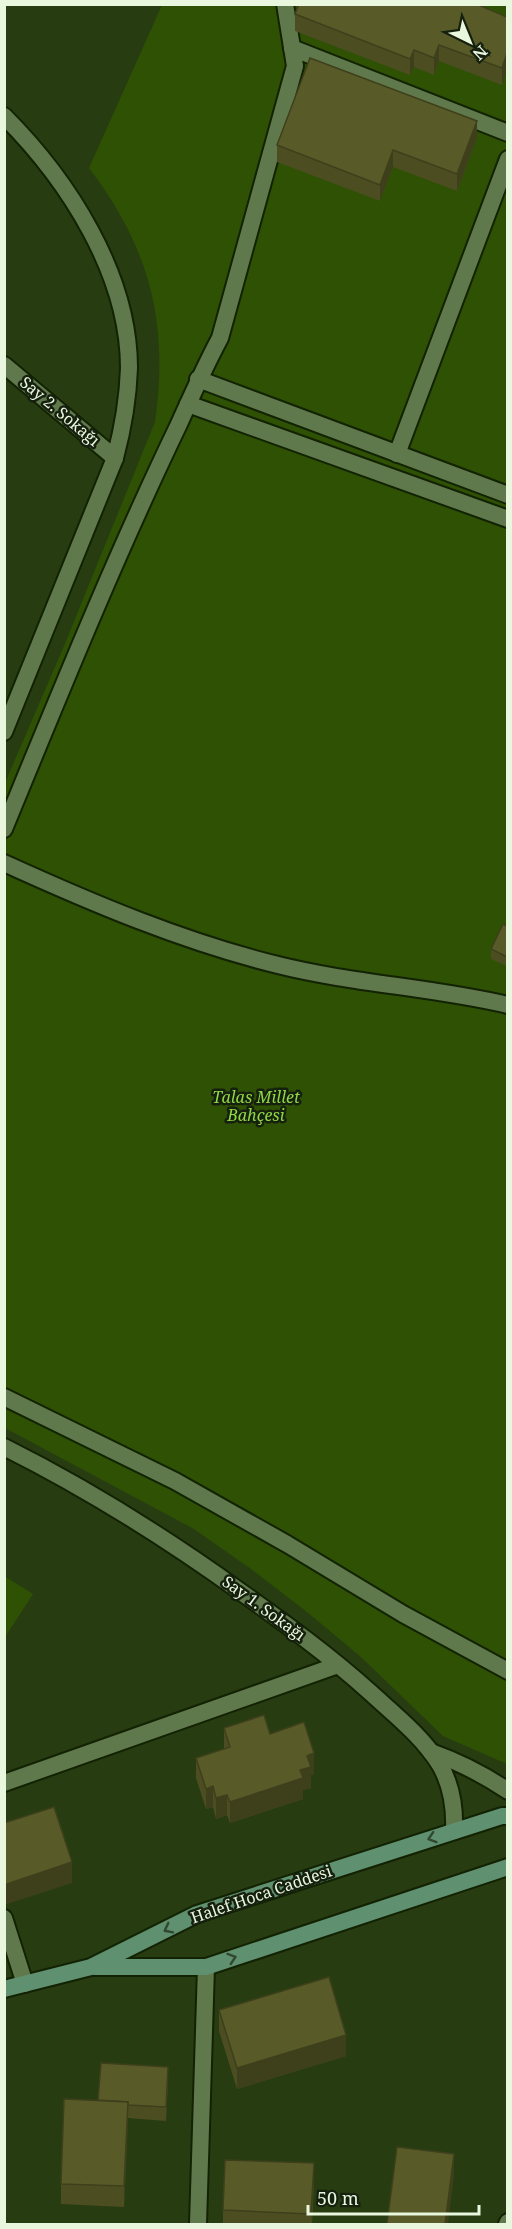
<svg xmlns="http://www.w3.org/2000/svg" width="512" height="2229" font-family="'Noto Serif',serif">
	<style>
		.green { fill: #2f5104 }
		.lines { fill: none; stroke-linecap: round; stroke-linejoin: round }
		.minor-casing { stroke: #122203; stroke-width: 20 }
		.secondary-casing { stroke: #122203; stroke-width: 20 }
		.minor { stroke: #60794c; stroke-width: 16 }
		.secondary { stroke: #5f906f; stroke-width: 16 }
		.wall { fill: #4c4e22 }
		.shaded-wall { fill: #3e401c }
		.building { fill: #585b28; stroke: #3e401c; stroke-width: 1.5 }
		.oneway { stroke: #304730 }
		.labels { text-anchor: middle; stroke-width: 5; stroke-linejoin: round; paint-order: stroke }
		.street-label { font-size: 16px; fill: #e9f7de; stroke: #16200e }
		.park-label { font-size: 16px; font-style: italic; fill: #8fd842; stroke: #16200e }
	</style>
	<rect width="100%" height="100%" fill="#273d11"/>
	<g class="green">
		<path d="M162,5h345v1759l-64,-28 -82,-79 -54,-45 -56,-43 -57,-40 -189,-101v-645l59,-137 91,-224c14,-99 -5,-174 -66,-254z"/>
		<path d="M4,1576l29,18 -28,43h-1z"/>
	</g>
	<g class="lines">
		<g class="minor-casing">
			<g id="minor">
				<path d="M292,48l216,85"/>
				<path d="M4,116c64,64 125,158 125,252 -1,31 -6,60 -14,90l-111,274"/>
				<path d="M4,365l111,93"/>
				<path d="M198,379l310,116"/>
				<path d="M188,404l320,115"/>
				<path d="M397,454l111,-295"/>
				<path d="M4,829c56,-136 111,-272 175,-405 13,-29 26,-58 41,-86l75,-272 -10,-62"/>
				<path d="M4,863c88,40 180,79 274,102 76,19 154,22 230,40"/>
				<path d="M4,1397l171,84 112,63 116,70 105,57"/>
				<path d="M4,1447c84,42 162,91 237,145 45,32 89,64 130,101 24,22 52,44 69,72 12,21 15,43 14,66"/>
				<path d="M431,1752c28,10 52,22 77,39"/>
				<path d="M4,1783l334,-118"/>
				<path d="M4,1918l21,66"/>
				<path d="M198,2224l8,-257"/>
				<path d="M507,2224l1,-2"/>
			</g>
		</g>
		<g class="secondary-casing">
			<g id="secondary">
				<path d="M95,1967h111l302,-100"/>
				<path d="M4,1989l87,-22 106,-53 305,-98h6"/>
			</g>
		</g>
		<use href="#minor" class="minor"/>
		<use href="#secondary" class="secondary"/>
	</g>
	<g class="wall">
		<path d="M295,14l212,3 -5,68 -63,-24 -5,14 -20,-8 -4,8 -115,-44z"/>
		<path d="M477,138l-20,53 -64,-24 -13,34 -103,-39v-17z"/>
		<path d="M507,926v40l-16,-7v-10z"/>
		<path d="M224,1728l46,6 44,40 -3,1v13l-8,2v9l-73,24 -3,-8 -11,4 -3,-12 -7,2 -10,-31v-20l28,-9z"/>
		<path d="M219,2010l127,46 -109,33 -18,-58z"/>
		<path d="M168,2081l-2,40 -38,-3 -4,89 -63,-3v-20l37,-84z"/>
		<path d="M314,2184l-2,40h-89v-14z"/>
	</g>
	<g class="shaded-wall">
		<path d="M439,45v16l-5,14v-17z"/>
		<path d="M414,50v17l-4,8v-16z"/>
		<path d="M507,53v17l-5,15v-17z"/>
		<path d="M477,121v17l-20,53v-17z"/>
		<path d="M393,150v17l-13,34v-16z"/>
		<path d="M314,1753v21l-3,1v13l-8,2v9l-73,24v-21l70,-32 7,-14z"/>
		<path d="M213,1786v21l-7,2v-20z"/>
		<path d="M227,1795v20l-11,4v-21z"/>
		<path d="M72,1862v21l-68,22v-20z"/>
		<path d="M346,2035v21l-109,33v-21z"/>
		<path d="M168,2067v14l-2,40v-14z"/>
		<path d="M128,2102v20l-4,85v-21z"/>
		<path d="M454,2154v21l-6,49h-3z"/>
		<path d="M314,2163v21l-3,40v-10z"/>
	</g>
	<g class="building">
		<path d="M299,4h177l31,13v36l-5,15 -63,-23 -5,13 -20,-8 -4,9 -115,-45z"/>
		<path d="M310,58l167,63 -20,53 -64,-24 -13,35 -103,-40z"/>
		<path d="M503,924l4,2v31l-16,-8z"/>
		<path d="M264,1715l6,19 34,-12 10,31 -7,3 4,11 -11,3 3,8 -73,24 -3,-7 -11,3 -3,-12 -7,3 -10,-31 34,-11 -6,-19z"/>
		<path d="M54,1807l18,55 -68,23v-62z"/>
		<path d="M329,1977l17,58 -109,33 -18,-58z"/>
		<path d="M101,2063l67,4 -2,40 -38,-2v-3l-30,-2z"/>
		<path d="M64,2099l64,3 -4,84 -63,-2z"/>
		<path d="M397,2147l57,7 -9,70h-58z"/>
		<path d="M225,2160l89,3 -3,51 -88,-4z"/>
	</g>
	<defs><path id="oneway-chevron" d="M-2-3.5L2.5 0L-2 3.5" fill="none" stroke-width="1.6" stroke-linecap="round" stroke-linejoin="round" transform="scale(1.5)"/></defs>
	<g class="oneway">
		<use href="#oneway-chevron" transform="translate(432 1838) rotate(162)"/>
		<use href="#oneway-chevron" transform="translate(168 1929) rotate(153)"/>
		<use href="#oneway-chevron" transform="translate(232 1958) rotate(-18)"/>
	</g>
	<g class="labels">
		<g class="street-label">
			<text transform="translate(60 411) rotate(40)" y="6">Say 2. Sokağı</text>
			<text transform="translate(264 1608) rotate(36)" y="6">Say 1. Sokağı</text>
			<text transform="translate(261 1894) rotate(-19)" y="6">Halef Hoca Caddesi</text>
		</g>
		<g class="park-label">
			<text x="256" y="1103">Talas Millet<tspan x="256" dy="18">Bahçesi</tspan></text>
		</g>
	</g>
	<rect width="512" height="2229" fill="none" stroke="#e9f7de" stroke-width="12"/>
	<g transform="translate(470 42) rotate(137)" stroke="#16200e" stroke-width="4.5" paint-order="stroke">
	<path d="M0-4.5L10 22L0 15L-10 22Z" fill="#e9f7de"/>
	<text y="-9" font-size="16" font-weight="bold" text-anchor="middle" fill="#e9f7de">N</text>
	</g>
	<path d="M308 2205v9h171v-9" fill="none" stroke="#e9f7de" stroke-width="3"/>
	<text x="317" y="2205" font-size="18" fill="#e9f7de" stroke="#16200e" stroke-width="4.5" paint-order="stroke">50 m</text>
</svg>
